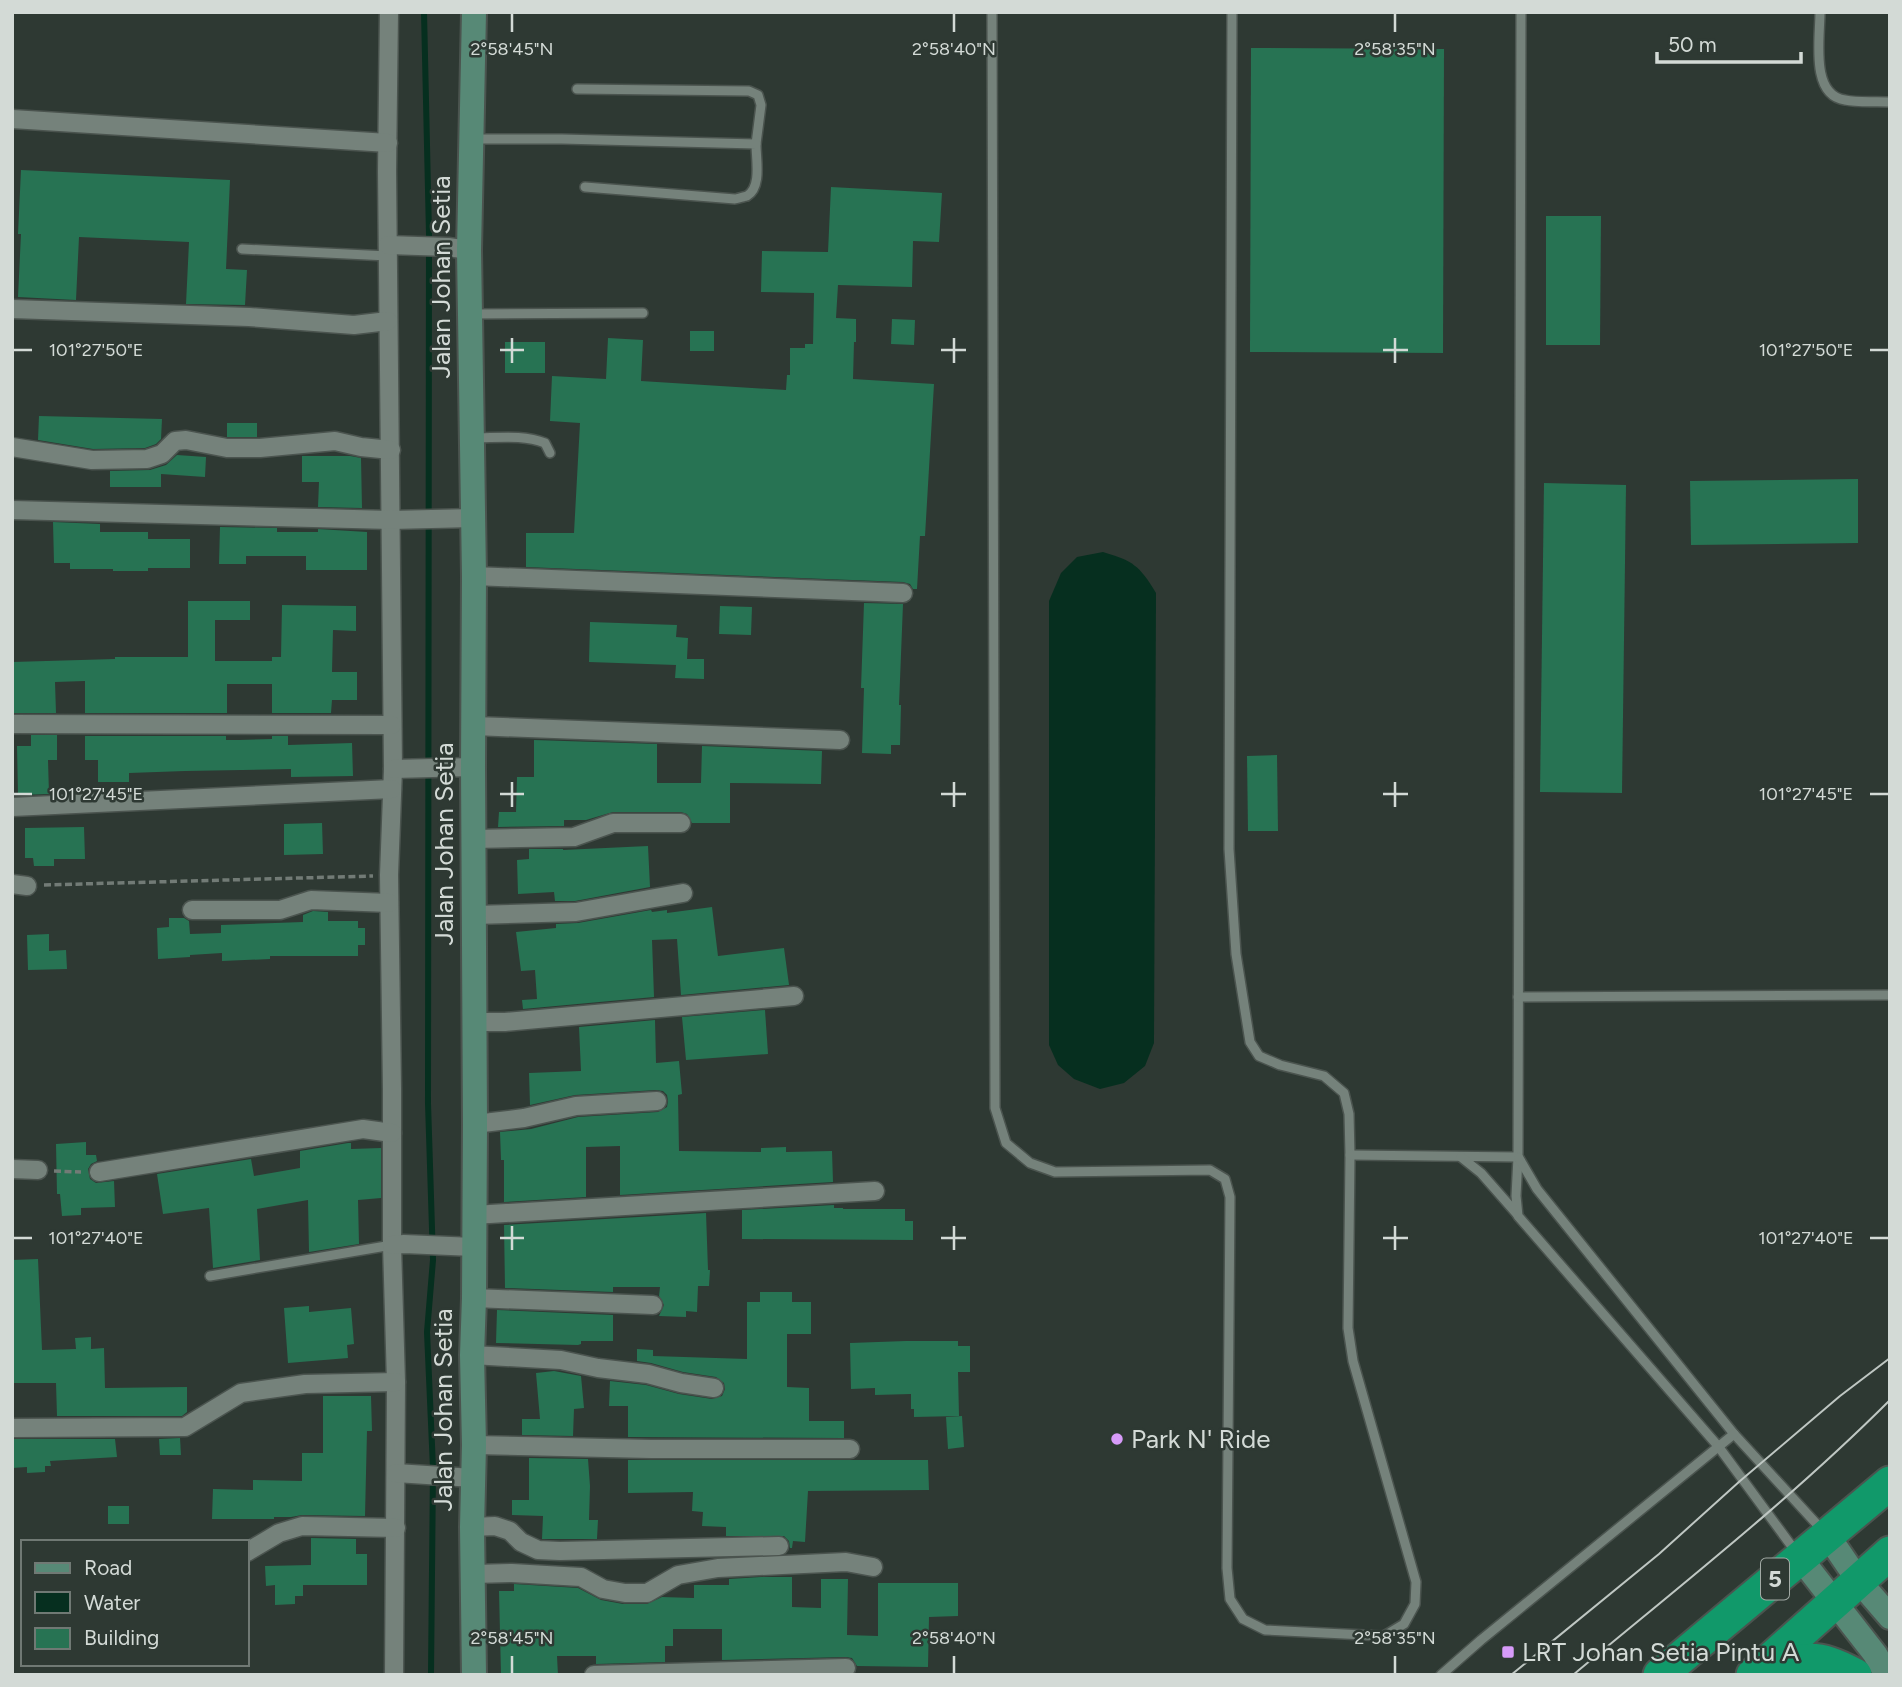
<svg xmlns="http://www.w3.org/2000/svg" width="1902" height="1687" font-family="Figtree,sans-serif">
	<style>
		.water { fill: #062f1f }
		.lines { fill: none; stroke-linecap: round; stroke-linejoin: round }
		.stream { stroke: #062f1f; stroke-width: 6 }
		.building { fill: #277353 }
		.lane-casing { stroke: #4b544f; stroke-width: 12 }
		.street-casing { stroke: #4b544f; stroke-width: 21 }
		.secondary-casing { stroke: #4b544f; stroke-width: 28 }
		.highway-casing { stroke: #4b544f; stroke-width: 37 }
		.path { stroke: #727b76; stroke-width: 3.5; stroke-dasharray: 7 3.5; stroke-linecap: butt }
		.lane { stroke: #75827b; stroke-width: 9 }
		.street { stroke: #75827b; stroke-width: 18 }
		.secondary { stroke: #578976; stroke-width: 24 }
		.highway { stroke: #11996a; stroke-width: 33 }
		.tram { stroke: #bfc7c3; stroke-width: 2 }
		.ticks { fill: none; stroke: #d3dad6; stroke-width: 2.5 }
		.poi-dot { fill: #d79bf9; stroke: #2e3933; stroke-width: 2.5 }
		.labels { text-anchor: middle; stroke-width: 5; stroke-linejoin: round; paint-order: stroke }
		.shield { fill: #2e3933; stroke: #a2aaa5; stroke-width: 2 }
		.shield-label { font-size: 24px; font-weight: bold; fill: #d3dad6 }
		.street-label { font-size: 26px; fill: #d3dad6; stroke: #2e3933 }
		.poi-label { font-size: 26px; fill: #d3dad6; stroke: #2e3933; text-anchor: start }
		.ticks-label { font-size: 18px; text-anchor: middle; fill: #d3dad6; stroke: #2e3933; stroke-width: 5; stroke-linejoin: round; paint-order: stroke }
	</style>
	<rect width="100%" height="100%" fill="#2e3933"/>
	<path class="water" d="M1103,552c30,9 36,13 53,41l-2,450 -9,23 -21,17 -24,6 -26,-10 -16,-14 -9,-20v-444l12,-28 16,-16z"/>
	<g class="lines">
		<path class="stream" d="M424,12l5,222 -1,869 5,157 -6,72 6,136 -2,207"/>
	</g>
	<g class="building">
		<path d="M1251,48l193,1 -1,304 -193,-1z"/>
		<path d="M21,170l209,10 -4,89 21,1 -2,35 -59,-1 3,-62 -110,-5 -3,63 -58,-3 3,-63h-3z"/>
		<path d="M831,187l111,6 -3,49 -26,-1 -1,46 -74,-2 -2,33 20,1v23h-2l-1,37 81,5 -9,152h-5l-3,53h-4l-3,-5 -7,-2 -377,-15v-34h48l6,-110 -30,-2 2,-45 54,3 2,-41 35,2 -2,41 145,9 1,-15h3v-27h15v-4h8l1,-51 -53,-1 1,-41 66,1z"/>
		<path d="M1546,216h55l-1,129h-54z"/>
		<path d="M892,319l23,1 -1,25 -23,-1z"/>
		<rect x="690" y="331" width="24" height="20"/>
		<rect x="505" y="342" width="40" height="31"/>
		<path d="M39,416l123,3 -1,20 -5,5 -11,4 -52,1 -55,-9z"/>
		<rect x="227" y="423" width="30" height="14"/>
		<path d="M177,455l29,2 -1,20 -44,-3v13h-51v-16l40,-1 16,-5z"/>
		<path d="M302,456h48l11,2 1,50 -44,-1 1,-25h-17z"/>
		<path d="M1858,479v64l-167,2 -1,-64z"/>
		<path d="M1544,483l82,2 -4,308 -82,-1z"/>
		<path d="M53,522l47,2v8h48v7h42v29h-42v3h-35v-2h-43v-6h-16z"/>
		<path d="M220,527l57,1v4h41v-3l49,3v38h-61v-14h-60v8h-27z"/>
		<path d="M188,601h62v19h-35v41h57v-4h9l1,-52 74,1v25l-23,-1 -1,42h25v28h-25l-1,13h-59v-29h-45v29h-142v-32l-30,1 1,31h-44v-51l103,-3v-2h73z"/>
		<path d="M864,603l39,1 -4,101h2l-1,40h-9v9l-29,-1 2,-65h-3z"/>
		<path d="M720,606l32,1 -1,28 -32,-1z"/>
		<path d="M590,622l87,3 -1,12 12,1 -1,21h17v20l-29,-1 1,-13 -87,-3z"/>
		<path d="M31,735h26v25h-9l1,34 -31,1 -1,-49h14z"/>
		<path d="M85,736h141v4h13l33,-1v-3h16v9l64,-2 1,33 -62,1v-8l-106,2 -56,2v9h-31v-22h-13z"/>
		<path d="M534,740l123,4v39h44l1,-37 120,5 -1,33 -91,-1v40h-38l-5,-9 -6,-2h-68l-27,8h-22v6l-66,1 1,-15h17l1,-35h17z"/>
		<path d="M1277,755l1,76h-30l-1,-75z"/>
		<path d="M322,823l1,31 -39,1v-31z"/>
		<path d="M84,827l1,32h-31v7h-20l-1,-8h-8v-30z"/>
		<path d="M648,846l2,41 -75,14h-20l-1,-9 -36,2 -1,-34 12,-1v-10h34v1z"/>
		<path d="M712,907l6,49 66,-8 5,37 -108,10 -4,-56 -25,1 2,57 -131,12 -1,-9 15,-1 -2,-29 -14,1 -5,-39 40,-4v-4l22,-1 73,-13 1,2 15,-2v3z"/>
		<path d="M313,911l15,1v9h30v7h7v17h-7v11h-88v3l-48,2v-8l-32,2v2l-32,2 -1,-31 12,-1v-9h15l5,3 1,13 31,-1v-8l82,-3v-7z"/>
		<path d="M49,934v17l17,-1 1,19 -39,1 -1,-35z"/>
		<path d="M765,1010l3,44 -82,6 -4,-43z"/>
		<path d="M655,1020l1,43 23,-2 3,33 -4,1 1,56 82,1v-4l25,-1v5l46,-1 1,31 -213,13v-49l-34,1v50l-82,5v-42h-3l-1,-28 31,-3 47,-12 80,-5 9,-5 1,-6 -1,-6 -4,-4 -7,-1 -81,5 -45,10 -1,-32 52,-2 -2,-44z"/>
		<path d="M86,1142v13h10l1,6 -6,3 -3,5 2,10 6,4 18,-2 1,26 -34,1v7l-19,1 -2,-22h-3l-1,-50z"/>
		<path d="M348,1143h3v6l30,-1v50l-23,2 1,44 -50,8 -1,-52 -51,9 3,51 -47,8 -4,-60 -46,6 -6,-40 94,-15 3,17 46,-8v-17z"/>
		<path d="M834,1205v3h9v1h62v12h8v19l-171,-1v-29z"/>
		<path d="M706,1213l2,57h2l-1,16h-11l-1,26 -11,-1v6l-27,-1 5,-11 -5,-9 1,-9h-47v5l-108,-4 -1,-63z"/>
		<path d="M38,1259l4,91 34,-1 -1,-11 16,-1v12l13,-1 1,40 82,-1v25l-5,4h-125l-1,-33h-44v-123z"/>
		<path d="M760,1292h32v10h19v32h-24v53l22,1v33h35v17l-216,-1v-31h-19l1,-25 36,4 33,9 33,5 10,-3 3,-7 -1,-6 -8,-6 -33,-5 -32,-9 -14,-2v-12l16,1v6l94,3v-57h13z"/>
		<path d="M309,1306v6l42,-4 3,36 -7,1 1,13 -60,5 -4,-55z"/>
		<path d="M497,1310l116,5v26h-32v3l-3,1 -82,-2z"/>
		<path d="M906,1341h52v5h12v26h-12l1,44 -45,1v-8h-3v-15l-36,1v-7l-24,1 -1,-46z"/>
		<path d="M554,1371l27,5 3,32 -10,1 -1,27 -51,-1v-16h18l-4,-46z"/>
		<path d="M323,1396h48l1,35h-5l-2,85 -63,-1 -11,2h-17v2h-62l1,-30 40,1v-10l49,1v-28h21z"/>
		<path d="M962,1416l2,31 -16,2 -2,-32z"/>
		<path d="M180,1438l1,17h-21l-1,-16z"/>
		<path d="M12,1439h103l2,18 -67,4 1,5h-6v6l-18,1v-6l-15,1z"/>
		<path d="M529,1458l59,1 2,27 -1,34h9l-1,19h-55l1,-23 -31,-1v-15h17z"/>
		<path d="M628,1460h300l1,30 -121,1 -3,51 -12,-1 -1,7h-2l-1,-7 -5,-5h-58v-9l-24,-1 1,-14 -11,-1 1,-19 -65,1z"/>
		<rect x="108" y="1506" width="21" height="18"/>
		<path d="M311,1538l45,1v15h11v31h-64v11h-8v8l-20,1v-20l-9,1 -1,-20 46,-1z"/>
		<path d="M761,1577h31v30l29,1v-29h27l-1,56 31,1v-53h80v33l-29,1 -1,50 -71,-1 -5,-8 -6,-1 -124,3v-31h-49v17h-8v16l-69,2v-8h-39l1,19h-57l-2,-84h15v-7l64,4 23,12 22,4h24l15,-7 32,1v-13h35v-6z"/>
	</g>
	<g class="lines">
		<g class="lane-casing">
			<g id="lane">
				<path d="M992,12l3,1096 11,35 24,20 25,9 155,-2 15,9 5,18 -3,371 3,31 13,20 22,11 119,6 20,-12 11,-20 1,-22 -63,-221 -5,-33 2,-173 -1,-41 -5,-21 -20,-17 -44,-11 -21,-9 -9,-14 -14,-88 -7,-105 3,-837"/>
				<path d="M1521,12l-3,1145 -2,39 2,20 200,230 78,106"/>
				<path d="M1820,12c0,26 -10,83 25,88 14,3 30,1 45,2"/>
				<path d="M577,89l172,2 9,4 3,10 -5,39"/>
				<path d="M472,139h90l194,5c0,16 6,43 -9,52 -1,0 -11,3 -12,3l-150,-12"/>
				<path d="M242,249l146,7"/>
				<path d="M472,314l171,-1"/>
				<path d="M473,438c24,0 50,-4 72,5l5,10"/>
				<path d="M1518,997l372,-2"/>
				<path d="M1350,1155l168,2"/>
				<path d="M1461,1157l20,16 36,41"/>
				<path d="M1519,1158l18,31 197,245 90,98"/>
				<path d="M210,1276l182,-31"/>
				<path d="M1441,1675l40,-35 253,-206"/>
			</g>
		</g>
		<g class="street-casing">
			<g id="street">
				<path d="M389,12l-2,159 6,598 -4,106 3,214v156l4,137 -2,293"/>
				<path d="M12,119l376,24"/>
				<path d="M388,245l60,2 21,3"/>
				<path d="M12,309l237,8 105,8 34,-4"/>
				<path d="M12,447l80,13 55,-1 15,-5 13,-13 11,-1 41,8h33l75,-7 26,6 30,3"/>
				<path d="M12,510l379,10 82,-2"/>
				<path d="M474,576l429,17"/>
				<path d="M12,724l380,1"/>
				<path d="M474,726l366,14"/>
				<path d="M393,769l80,-2"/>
				<path d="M12,807l380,-18"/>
				<path d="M474,839l100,-2 39,-14h68"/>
				<path d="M12,884l15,2"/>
				<path d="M192,910h88l31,-10 78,3"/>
				<path d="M474,915l102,-3 107,-19"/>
				<path d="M474,1022h31l289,-26"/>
				<path d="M475,1124l49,-6 52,-12 81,-5"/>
				<path d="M12,1169l26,1"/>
				<path d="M99,1172l264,-43 29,4"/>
				<path d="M474,1215l401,-24"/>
				<path d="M392,1245l12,-1 70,3"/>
				<path d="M474,1298l179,7"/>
				<path d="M472,1355l89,5 37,8 50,6 33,9 33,5"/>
				<path d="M12,1428l173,-1 56,-34 64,-9 91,-2"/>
				<path d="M474,1445l177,4h199"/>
				<path d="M396,1473l77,5"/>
				<path d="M472,1527l23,-1 15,5 11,11 17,8 22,1 219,-5"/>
				<path d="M247,1552l32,-19 23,-7 94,2"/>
				<path d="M474,1574l38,-1 69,4 22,12 22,4h22l31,-18 40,-7 128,-6 27,5"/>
				<path d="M594,1675l252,-7"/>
			</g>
		</g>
		<g class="secondary-casing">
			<g id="secondary">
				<path d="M1828,1536l30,44 32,37"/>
				<path d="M1801,1559l74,95 12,21"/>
				<path d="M474,1675l-2,-148 2,-82 -2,-90 2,-57 1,-174 -2,-357 1,-191 -5,-326 5,-238"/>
			</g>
		</g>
		<g class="highway-casing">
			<g id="highway">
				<path d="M1660,1675l230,-192"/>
				<path d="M1753,1675l137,-122"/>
				<path d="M1764,1675c40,-18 51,-21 91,0"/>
			</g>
		</g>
		<g class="path">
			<path d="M44,885l329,-9"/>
			<path d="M54,1171l27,1"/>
		</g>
		<use href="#lane" class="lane"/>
		<use href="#street" class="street"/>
		<use href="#secondary" class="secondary"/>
		<use href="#highway" class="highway"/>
		<g class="tram">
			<path d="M1511,1675l148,-121 81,-73 100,-85 50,-38"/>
			<path d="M1573,1675c108,-90 218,-176 317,-275"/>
		</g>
	</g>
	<path class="ticks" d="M512,14v18M954,14v18M1395,14v18M512,338v25M954,338v25M1395,338v25M14,350h18M500,350h24M941,350h25M1383,350h25M1870,350h18M512,782v25M954,782v25M1395,782v25M14,794h18M500,794h24M941,794h25M1383,794h25M1870,794h18M512,1226v24M954,1226v24M1395,1226v24M14,1238h18M500,1238h24M941,1238h25M1383,1238h25M1870,1238h18M512,1656v17M954,1656v17M1395,1656v17"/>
	<g class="poi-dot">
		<circle cx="1117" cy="1439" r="7"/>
		<rect x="1501" y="1645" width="14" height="14" rx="3.5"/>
	</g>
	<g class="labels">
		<rect class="shield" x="1761" y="1558.5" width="28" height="41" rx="5"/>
		<g class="shield-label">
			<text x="1775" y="1587">5</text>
		</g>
		<g class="street-label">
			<text transform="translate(441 277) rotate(-90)" y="9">Jalan Johan Setia</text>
			<text transform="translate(444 844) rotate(-90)" y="9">Jalan Johan Setia</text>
			<text transform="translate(443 1410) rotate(-90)" y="9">Jalan Johan Setia</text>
		</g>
		<g class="poi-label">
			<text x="1131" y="1448">Park N' Ride</text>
			<text x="1522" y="1661">LRT Johan Setia Pintu A</text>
		</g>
	</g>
	<g class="ticks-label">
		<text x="512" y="55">2°58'45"N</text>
		<text x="954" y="55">2°58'40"N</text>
		<text x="1395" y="55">2°58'35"N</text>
		<text x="1806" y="356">101°27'50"E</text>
		<text x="96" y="356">101°27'50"E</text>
		<text x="1806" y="800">101°27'45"E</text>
		<text x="96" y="800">101°27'45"E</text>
		<text x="1806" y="1244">101°27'40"E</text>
		<text x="96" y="1244">101°27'40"E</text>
		<text x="512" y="1644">2°58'45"N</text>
		<text x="954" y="1644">2°58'40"N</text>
		<text x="1395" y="1644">2°58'35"N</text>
	</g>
	<rect width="1902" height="1687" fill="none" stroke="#d3dad6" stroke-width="28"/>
	<rect x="21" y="1540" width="228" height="126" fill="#2e3933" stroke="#707974" stroke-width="2"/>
	<rect x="35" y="1563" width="35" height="10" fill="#578976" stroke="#707974" stroke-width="2"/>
	<text x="84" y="1575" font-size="21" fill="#d3dad6">Road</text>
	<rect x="35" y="1592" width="35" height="21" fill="#062f1f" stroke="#707974" stroke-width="2"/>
	<text x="84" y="1610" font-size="21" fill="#d3dad6">Water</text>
	<rect x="35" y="1628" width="35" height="21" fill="#277353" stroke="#707974" stroke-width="2"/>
	<text x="84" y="1645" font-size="21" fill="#d3dad6">Building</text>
	<path d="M1657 52v10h144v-10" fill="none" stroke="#d3dad6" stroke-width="3.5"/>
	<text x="1668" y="52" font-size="21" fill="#d3dad6" stroke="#2e3933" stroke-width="5" paint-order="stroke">50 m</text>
</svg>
